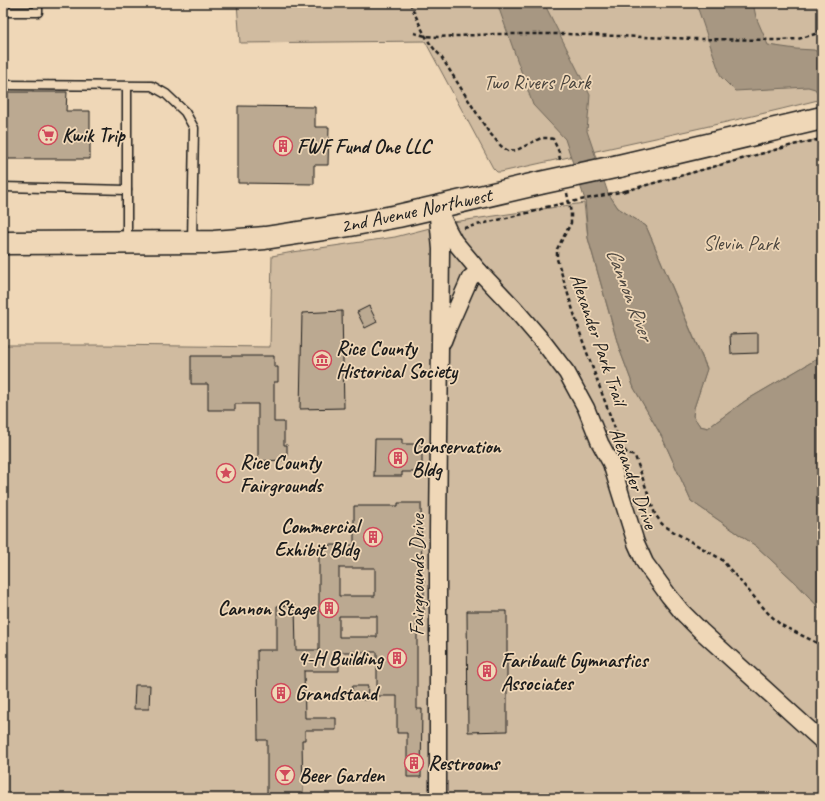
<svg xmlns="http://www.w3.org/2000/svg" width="825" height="801" font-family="Caveat,sans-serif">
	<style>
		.green { fill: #d0bba0; stroke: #766c5e }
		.water { fill: #a79782; stroke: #6f6659 }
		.building { fill: #bba991; stroke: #1c1c1c; fill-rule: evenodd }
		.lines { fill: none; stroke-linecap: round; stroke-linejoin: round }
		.lane-casing { stroke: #1c1c1c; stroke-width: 11 }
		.street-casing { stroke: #1c1c1c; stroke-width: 19 }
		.secondary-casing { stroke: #1c1c1c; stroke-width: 25 }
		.path { stroke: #1c1c1c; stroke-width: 2.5; stroke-dasharray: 4 3; stroke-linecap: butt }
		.lane { stroke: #efd7b7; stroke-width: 8 }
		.street { stroke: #efd7b7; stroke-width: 16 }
		.secondary { stroke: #efd7b7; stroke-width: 22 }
		.secondary-bridge-casing { stroke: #1c1c1c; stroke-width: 25; stroke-linecap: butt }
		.path-bridge { stroke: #1c1c1c; stroke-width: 2.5; stroke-dasharray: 4 3; stroke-linecap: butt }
		.secondary-bridge { stroke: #efd7b7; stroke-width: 22 }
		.labels { text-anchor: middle; stroke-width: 3.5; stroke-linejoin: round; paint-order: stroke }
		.park-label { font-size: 20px; fill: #49443d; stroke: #efd7b7 }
		.poi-label { font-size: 20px; font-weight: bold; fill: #1c1c1c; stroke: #efd7b7; text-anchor: start }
		.street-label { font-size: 20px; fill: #1c1c1c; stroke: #efd7b7 }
		.water-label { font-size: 21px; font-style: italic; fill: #4d4740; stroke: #efd7b7 }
	</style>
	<rect width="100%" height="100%" fill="#efd7b7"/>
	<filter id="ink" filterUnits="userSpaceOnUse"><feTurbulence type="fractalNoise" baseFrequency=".025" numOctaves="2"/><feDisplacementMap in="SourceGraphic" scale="8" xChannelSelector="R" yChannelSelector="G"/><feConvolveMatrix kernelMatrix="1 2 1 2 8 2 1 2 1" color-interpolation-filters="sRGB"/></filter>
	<g filter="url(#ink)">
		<g class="green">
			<path d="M237,3h585v96c-106,27 -214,49 -321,73h-4l-4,-4 -68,-127 -185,2z"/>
			<path d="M822,138v218l-77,45 -37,27 -8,-2 -7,-10 1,-8 13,-40 -61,-142 -28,-18 -10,-15 17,-2 168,-46z"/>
			<path d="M584,203l4,35 31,110 15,40 28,49 29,64 65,45 39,36 27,29v187h-819v-453h99l168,2 2,-91 21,-4 102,-15 58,-15z"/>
		</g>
		<g class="water">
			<path d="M497,3h47l46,92 -3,36 21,62 10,15 28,18 61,143 -13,39 -1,8 7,10 8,2 37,-27 77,-45v255l-27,-29 -39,-36 -65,-45 -29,-64 -28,-49 -15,-40 -31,-110 -3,-38 -20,-61 -32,-34z"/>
			<path d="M696,3h57l3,14 12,28 28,4 18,1 8,4v45l-7,-10 -7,-2 -73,4 -14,-14z"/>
		</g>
		<g class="building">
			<path d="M5,92h62l-1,19h24v48h-85z"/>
			<path d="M238,106l77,1v20h14l-1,38h-14v19l-76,-1z"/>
			<path d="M369,306l8,16 -12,6 -8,-16z"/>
			<path d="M342,311l2,97 -44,1 2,-96z"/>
			<path d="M758,333v20l-27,1 -1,-20z"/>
			<path d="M191,356h83v11h4v15h-4v40h10v23h3v15l-29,1v-57h-23v6h-27v-26h-17z"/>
			<path d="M375,439h27v5h20v28h-20v4h-28z"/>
			<path d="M398,503h23l1,77h2v36h-7v93h5l-1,68h-14v-44h-10v-37h-20v-44h-38v19h-35l1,47h31v12h-31v10h-3l1,58h-36v-58h-9l-1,-90h20v-44l18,-1 1,45h23v-105h35v-39h44zM339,568h36v28h-36zM339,616h38v21h-38z"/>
			<path d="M467,611h40v120l-39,1z"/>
			<path d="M135,685h15l-1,24h-15z"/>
			<path d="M352,686h16l-1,14 -15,-1z"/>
		</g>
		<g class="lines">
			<g class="lane-casing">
				<g id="lane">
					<path d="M3,12h35v-9"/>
					<path d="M3,85l149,1 14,8 19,18 9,16 -2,114"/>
					<path d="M127,86v155"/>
					<path d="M3,187l124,3"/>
				</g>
			</g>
			<g class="street-casing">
				<g id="street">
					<path d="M437,206l11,24 6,11 25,30 34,36 31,36 23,30 19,35 14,35 11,20 25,80 9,20 24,33 13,16 19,19 121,110"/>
					<path d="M443,341l5,-13 22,-50 9,-7"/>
					<path d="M438,798v-265l3,-284 -3,-32"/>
				</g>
			</g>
			<g class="secondary-casing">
				<g id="secondary">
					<path d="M619,166l203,-48"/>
					<path d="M3,243l211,-1 51,-4 85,-13 48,-9 142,-33"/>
				</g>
			</g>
			<g class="path">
				<path d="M410,3c8,17 16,40 30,52l48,76 13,15 7,5 9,-1 24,-12h8l4,1 6,13 1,9"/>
				<path d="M414,33l12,3 12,1 58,-3h69l131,5 84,1 18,-1 17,-5 6,-5 1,-2"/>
				<path d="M625,191l168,-46 29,-6"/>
				<path d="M567,193l4,20v10l-14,26v10l25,80 40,109 6,6 7,2 20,58 7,10 12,8 47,27 47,54 13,12 36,18 5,4"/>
				<path d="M464,228l72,-17 10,-4"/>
			</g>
			<use href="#lane" class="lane"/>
			<use href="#street" class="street"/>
			<use href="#secondary" class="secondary"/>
			<g class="secondary-bridge-casing">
				<path id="secondary-bridge" d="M540,183l79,-17"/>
			</g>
			<path class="path-bridge" d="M546,207l79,-16"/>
			<use href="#secondary-bridge" class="secondary-bridge"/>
		</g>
	</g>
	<defs>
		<g id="supermarket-ring" transform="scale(1)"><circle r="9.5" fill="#efd7b7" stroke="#d1495b" stroke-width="1.5"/><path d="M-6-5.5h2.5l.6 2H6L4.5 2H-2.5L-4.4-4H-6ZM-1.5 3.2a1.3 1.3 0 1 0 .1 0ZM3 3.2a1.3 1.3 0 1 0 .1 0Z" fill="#d1495b"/></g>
		<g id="building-ring" transform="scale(1)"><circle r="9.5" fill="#efd7b7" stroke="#d1495b" stroke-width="1.5"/><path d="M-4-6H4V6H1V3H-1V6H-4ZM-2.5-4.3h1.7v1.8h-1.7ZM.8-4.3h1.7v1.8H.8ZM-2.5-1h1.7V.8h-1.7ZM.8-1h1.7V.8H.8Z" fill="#d1495b"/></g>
		<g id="museum-ring" transform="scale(1)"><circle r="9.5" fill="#efd7b7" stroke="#d1495b" stroke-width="1.5"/><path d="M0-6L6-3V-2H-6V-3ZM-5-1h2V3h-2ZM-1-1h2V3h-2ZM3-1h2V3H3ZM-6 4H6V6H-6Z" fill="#d1495b"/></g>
		<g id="sight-ring" transform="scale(1)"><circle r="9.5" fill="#efd7b7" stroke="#d1495b" stroke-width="1.5"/><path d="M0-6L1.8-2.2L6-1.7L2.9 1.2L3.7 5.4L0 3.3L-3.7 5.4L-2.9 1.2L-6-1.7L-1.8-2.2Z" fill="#d1495b"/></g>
		<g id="bar-ring" transform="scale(1)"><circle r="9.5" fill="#efd7b7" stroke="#d1495b" stroke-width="1.5"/><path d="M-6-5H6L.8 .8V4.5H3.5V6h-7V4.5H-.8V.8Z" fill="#d1495b"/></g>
	</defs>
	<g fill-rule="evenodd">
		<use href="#supermarket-ring" x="48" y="135"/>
		<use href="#building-ring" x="283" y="146"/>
		<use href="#museum-ring" x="322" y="360"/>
		<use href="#building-ring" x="398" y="458"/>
		<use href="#sight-ring" x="226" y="473"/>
		<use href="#building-ring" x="373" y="537"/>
		<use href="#building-ring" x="329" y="608"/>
		<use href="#building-ring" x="397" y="658"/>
		<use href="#building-ring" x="487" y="671"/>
		<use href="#building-ring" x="281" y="693"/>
		<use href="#building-ring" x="414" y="763"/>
		<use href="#bar-ring" x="285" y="775"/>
	</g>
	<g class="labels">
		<g class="park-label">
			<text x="537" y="89">Two Rivers Park</text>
			<text x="741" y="250">Slevin Park</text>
		</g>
		<g class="poi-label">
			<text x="62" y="142">Kwik Trip</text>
			<text x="297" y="153">FWF Fund One LLC</text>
			<text x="336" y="355">Rice County<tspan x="336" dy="23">Historical Society</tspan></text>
			<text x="412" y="453">Conservation<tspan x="412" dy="23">Bldg</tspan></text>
			<text x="240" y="469">Rice County<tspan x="240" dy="23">Fairgrounds</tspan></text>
			<text x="359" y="533" text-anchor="end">Commercial<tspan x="359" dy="23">Exhibit Bldg</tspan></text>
			<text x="315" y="615" text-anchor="end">Cannon Stage</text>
			<text x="383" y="665" text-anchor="end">4-H Building</text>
			<text x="501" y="667">Faribault Gymnastics<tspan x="501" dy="23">Associates</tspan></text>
			<text x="295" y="700">Grandstand</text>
			<text x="428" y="770">Restrooms</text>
			<text x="299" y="782">Beer Garden</text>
		</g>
		<g class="street-label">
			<text transform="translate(416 210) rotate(-12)" y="7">2nd Avenue Northwest</text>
			<text transform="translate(599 339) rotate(71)" y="7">Alexander Park Trail</text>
			<text transform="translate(634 478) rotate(70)" y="7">Alexander Drive</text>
			<text transform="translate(417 575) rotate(-90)" y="7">Fairgrounds Drive</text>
		</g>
		<g class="water-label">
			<text transform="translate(630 294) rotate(69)" y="7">Cannon River</text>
		</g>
	</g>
	<rect width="825" height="801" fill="none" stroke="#efd7b7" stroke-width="16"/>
	<rect x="8" y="8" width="809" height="785" fill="none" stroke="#1c1c1c" stroke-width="1.5" filter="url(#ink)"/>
</svg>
